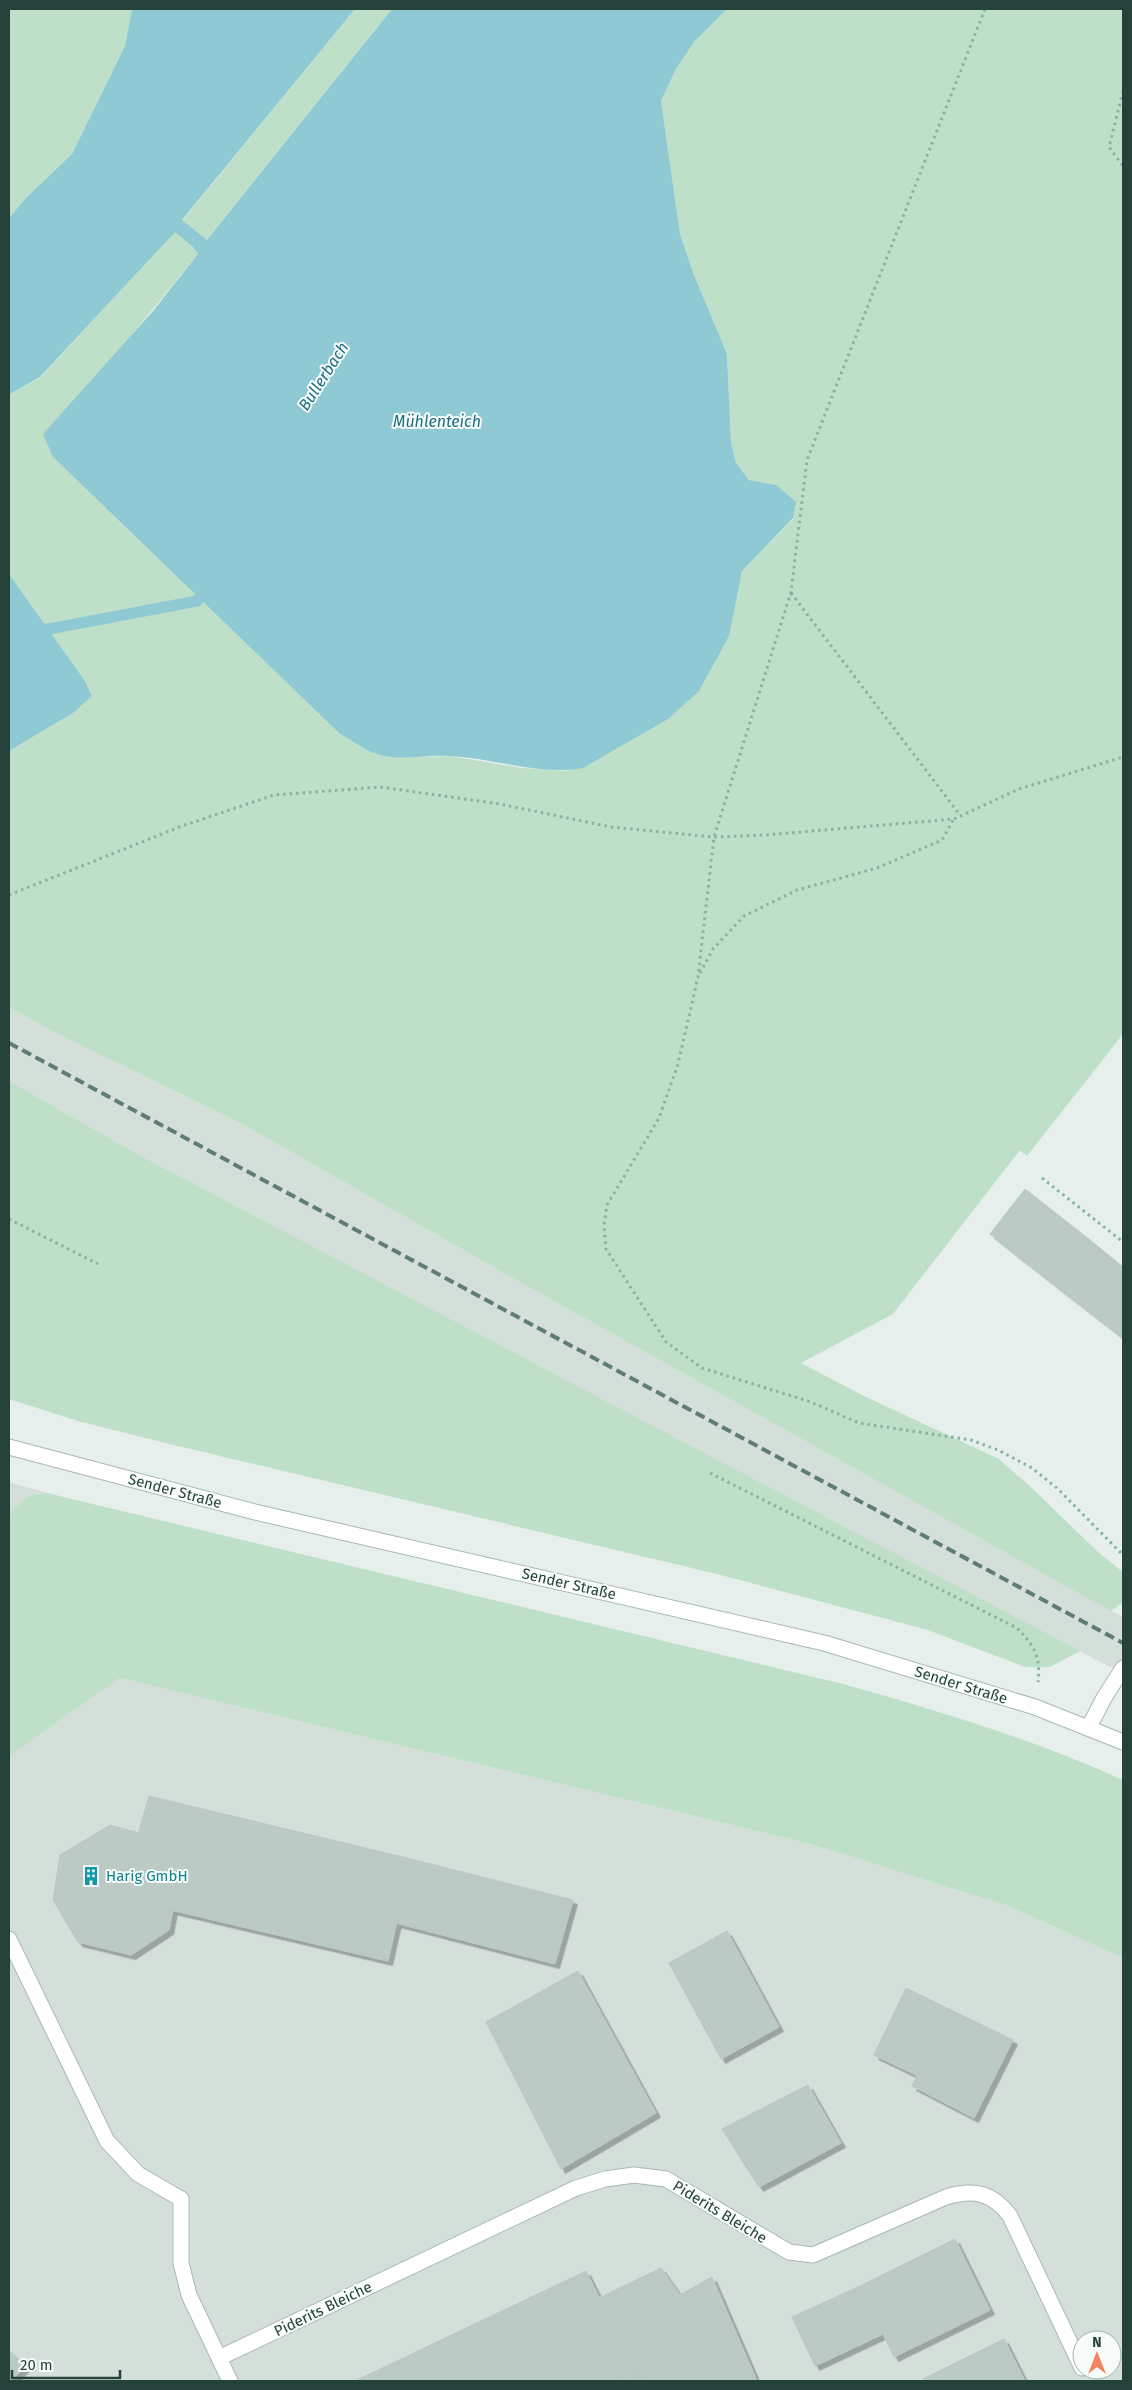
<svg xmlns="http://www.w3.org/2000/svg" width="1132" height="2390" font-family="'Fira Sans',sans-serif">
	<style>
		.built { fill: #d4dfda; fill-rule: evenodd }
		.green { fill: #bfe0c8 }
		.water { fill: #8ec9d4 }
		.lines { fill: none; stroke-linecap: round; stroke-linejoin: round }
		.stream { stroke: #8ec9d4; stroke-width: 11 }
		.building { fill: #bbcac4; stroke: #b8c9c2; filter: url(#shadow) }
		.service-casing { stroke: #a8b8b2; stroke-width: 17 }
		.minor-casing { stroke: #a8b8b2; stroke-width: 17 }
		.tertiary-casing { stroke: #a8b8b2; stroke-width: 17 }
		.path { stroke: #86b3a5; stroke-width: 3; stroke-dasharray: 2.5 4; stroke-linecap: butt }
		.service { stroke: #fff; stroke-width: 15 }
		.minor { stroke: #fff; stroke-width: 15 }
		.tertiary { stroke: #fff; stroke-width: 15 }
		.rail { stroke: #5f7d75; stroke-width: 4; stroke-dasharray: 10 5; stroke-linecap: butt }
		.labels { text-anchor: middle; stroke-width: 4; stroke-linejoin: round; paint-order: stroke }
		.street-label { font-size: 15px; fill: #24423a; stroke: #f7fbf9 }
		.culture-label { font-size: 15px; fill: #0d838f; stroke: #f7fbf9; text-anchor: start }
		.water-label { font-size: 16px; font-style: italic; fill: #1c6f80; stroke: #f7fbf9 }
	</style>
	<defs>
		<filter id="shadow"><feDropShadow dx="4.5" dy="4.5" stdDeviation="0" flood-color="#0004"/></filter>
	</defs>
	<rect width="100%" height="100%" fill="#e6efeb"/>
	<g class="built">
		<path d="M9,1007l45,25 188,92 283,161 598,332v53l-13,-3 -246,-128 -721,-382 -134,-76z"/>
		<path d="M9,1482l38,11 -9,1 -29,23z"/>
		<path d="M120,1678l691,166 197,62 115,52v423h-1114v-625zM1082,2340h30v30h-30z"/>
	</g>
	<g class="green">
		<path d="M9,9h123l-7,37 -53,108 -46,44 -17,20z"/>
		<path d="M355,9h37l-185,231 -25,-19z"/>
		<path d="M727,9h396v1025l-96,122 -7,-6 -127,164 -92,49 63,33 135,63 36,32 63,61 25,20v30l-12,9 -586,-326 -283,-161 -188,-92 -45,-25v-256l64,-38 19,-17 -7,-15 -76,-107v-182l1,2 31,-17 134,-146 18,16 5,7 -73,89 -72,114 287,277 38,20 25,4 47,-2 72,12 45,3 171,-183 4,-17 51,-52 -17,-34 -27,-5 -13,-17 -5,-21 -4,-88 -33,-79 -14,-41 -19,-133 15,-32 18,-27z"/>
		<path d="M9,1081l134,76 937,494 -30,16h-25l-97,-37 -211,-56 -535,-127 -104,-26 -69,-22z"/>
		<path d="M47,1493l796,191c96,27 190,55 280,96v178l-115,-52 -197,-62 -691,-166 -111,78v-239c9,-15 20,-23 38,-24z"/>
	</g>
	<g class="water">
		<path d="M132,9h223l-173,211 25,20 185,-231h335l-33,33 -18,27 -15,32 19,133 14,41 33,79 4,88 5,21 13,17 27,5 20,17 -3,16 -51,53 -13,65 -30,55 -31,28 -85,49c-45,8 -89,-10 -133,-12 -24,-2 -50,6 -73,-2 -13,-4 -25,-14 -37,-20l-287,-277 -10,-23 110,-123 45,-57 -5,-7 -18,-15 -135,145 -30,17 -1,-2v-174l17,-20 46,-44 53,-108z"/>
		<path d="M9,574l76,107 7,15 -19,17 -64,38z"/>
	</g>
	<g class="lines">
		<path class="stream" d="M9,627l40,2 148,-28 10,-15"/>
	</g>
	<g class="building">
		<path d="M1025,1189l65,51 -35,45 -65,-51z"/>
		<path d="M1090,1240l33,27 -1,70 -67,-52z"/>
		<path d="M149,1796l262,63 -23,102 -268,-63z"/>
		<path d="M110,1825l29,8 -19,65 53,12 -4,20 -38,25 -53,-13 -25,-42 7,-45z"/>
		<path d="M411,1859l162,41 -18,64 -159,-41z"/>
		<path d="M727,1931l52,96 -58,32 -52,-96z"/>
		<path d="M578,1971l78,142 -95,56 -75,-147z"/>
		<path d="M906,1988l43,21 -31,67 -44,-21z"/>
		<path d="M949,2009l64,31 -39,78 -62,-32z"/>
		<path d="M808,2085l33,58 -82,44 -37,-58z"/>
		<path d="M955,2239l35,71 -96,47 -34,-71z"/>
		<path d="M661,2268l19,27 32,-18 45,104h-115l-43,-83z"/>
		<path d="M586,2271l50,100 -21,10h-260z"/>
		<path d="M860,2286l23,48 -68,32 -23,-49z"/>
		<path d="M1004,2339l21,42h-101l-1,-2z"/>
		<path d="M9,2350l16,17 -14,14h-2z"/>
		<path d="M636,2371l6,10h-27z"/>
	</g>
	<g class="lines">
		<g class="service-casing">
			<g id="service">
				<path d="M181,2199v64l8,32 41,86"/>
				<path d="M219,2358l357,-170 29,-9 29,-4 32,4 123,73 24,3 133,-58c28,-8 46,-5 64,19l72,152"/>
			</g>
		</g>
		<g class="minor-casing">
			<g id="minor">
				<path d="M1089,1727l15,-29 19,-30"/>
				<path d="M9,1939l98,202 31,33 43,25"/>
			</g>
		</g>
		<g class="tertiary-casing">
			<path id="tertiary" d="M9,1447l246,65 569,131 211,64 88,35"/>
		</g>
		<g class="path">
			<path d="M985,9l-178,451 -16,132 -77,245 -16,140 -20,87 -19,54 -52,87 -3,20 2,24 60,93 36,26 109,34 48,21 112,17 27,10 34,18 26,21 65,66"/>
			<path d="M1123,91l-14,56 14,19"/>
			<path d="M791,593l169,222"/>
			<path d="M9,895l173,-69 92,-31 106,-8 120,17 111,23 103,10 51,-2 189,-16 65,-30 104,-32"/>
			<path d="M700,973l13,-24 31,-33 53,-26 80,-22 65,-28 11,-20"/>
			<path d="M1042,1178l81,64"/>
			<path d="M9,1219l89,45"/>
			<path d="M710,1473l307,155c17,17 24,29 21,54"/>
		</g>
		<use href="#service" class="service"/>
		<use href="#minor" class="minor"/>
		<use href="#tertiary" class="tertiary"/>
		<path class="rail" d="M9,1043l1114,600"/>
	</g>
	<defs>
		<g id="building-bare" transform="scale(1.5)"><path d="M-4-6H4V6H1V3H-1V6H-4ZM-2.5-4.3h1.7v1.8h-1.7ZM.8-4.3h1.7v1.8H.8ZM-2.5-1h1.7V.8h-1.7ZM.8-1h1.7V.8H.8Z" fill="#0f9aa8" stroke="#f7fbf9" stroke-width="2.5" paint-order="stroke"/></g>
	</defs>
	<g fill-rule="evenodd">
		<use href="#building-bare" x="91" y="1876"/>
	</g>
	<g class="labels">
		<g class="street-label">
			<text transform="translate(175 1491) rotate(15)" y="5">Sender Straße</text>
			<text transform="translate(569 1584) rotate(13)" y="5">Sender Straße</text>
			<text transform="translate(961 1685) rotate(17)" y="5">Sender Straße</text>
			<text transform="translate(720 2212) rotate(31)" y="5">Piderits Bleiche</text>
			<text transform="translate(323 2309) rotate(-26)" y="5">Piderits Bleiche</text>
		</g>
		<g class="culture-label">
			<text x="106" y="1881">Harig GmbH</text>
		</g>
		<g class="water-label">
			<text transform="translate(323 376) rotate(-57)" y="6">Bullerbach</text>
			<text x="437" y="427">Mühlenteich</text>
		</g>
	</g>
	<rect width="1132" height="2390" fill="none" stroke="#24423a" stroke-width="20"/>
	<g transform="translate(1097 2355)"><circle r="24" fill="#f7fbf9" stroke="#a3b1ad"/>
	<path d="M0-4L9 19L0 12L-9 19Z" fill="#f4845f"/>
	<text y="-8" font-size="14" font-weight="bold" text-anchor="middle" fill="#24423a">N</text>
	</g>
	<path d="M12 2370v8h108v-8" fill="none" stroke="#24423a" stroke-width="2.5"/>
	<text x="20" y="2370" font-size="15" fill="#24423a" stroke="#f7fbf9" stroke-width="4" paint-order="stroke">20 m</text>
</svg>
